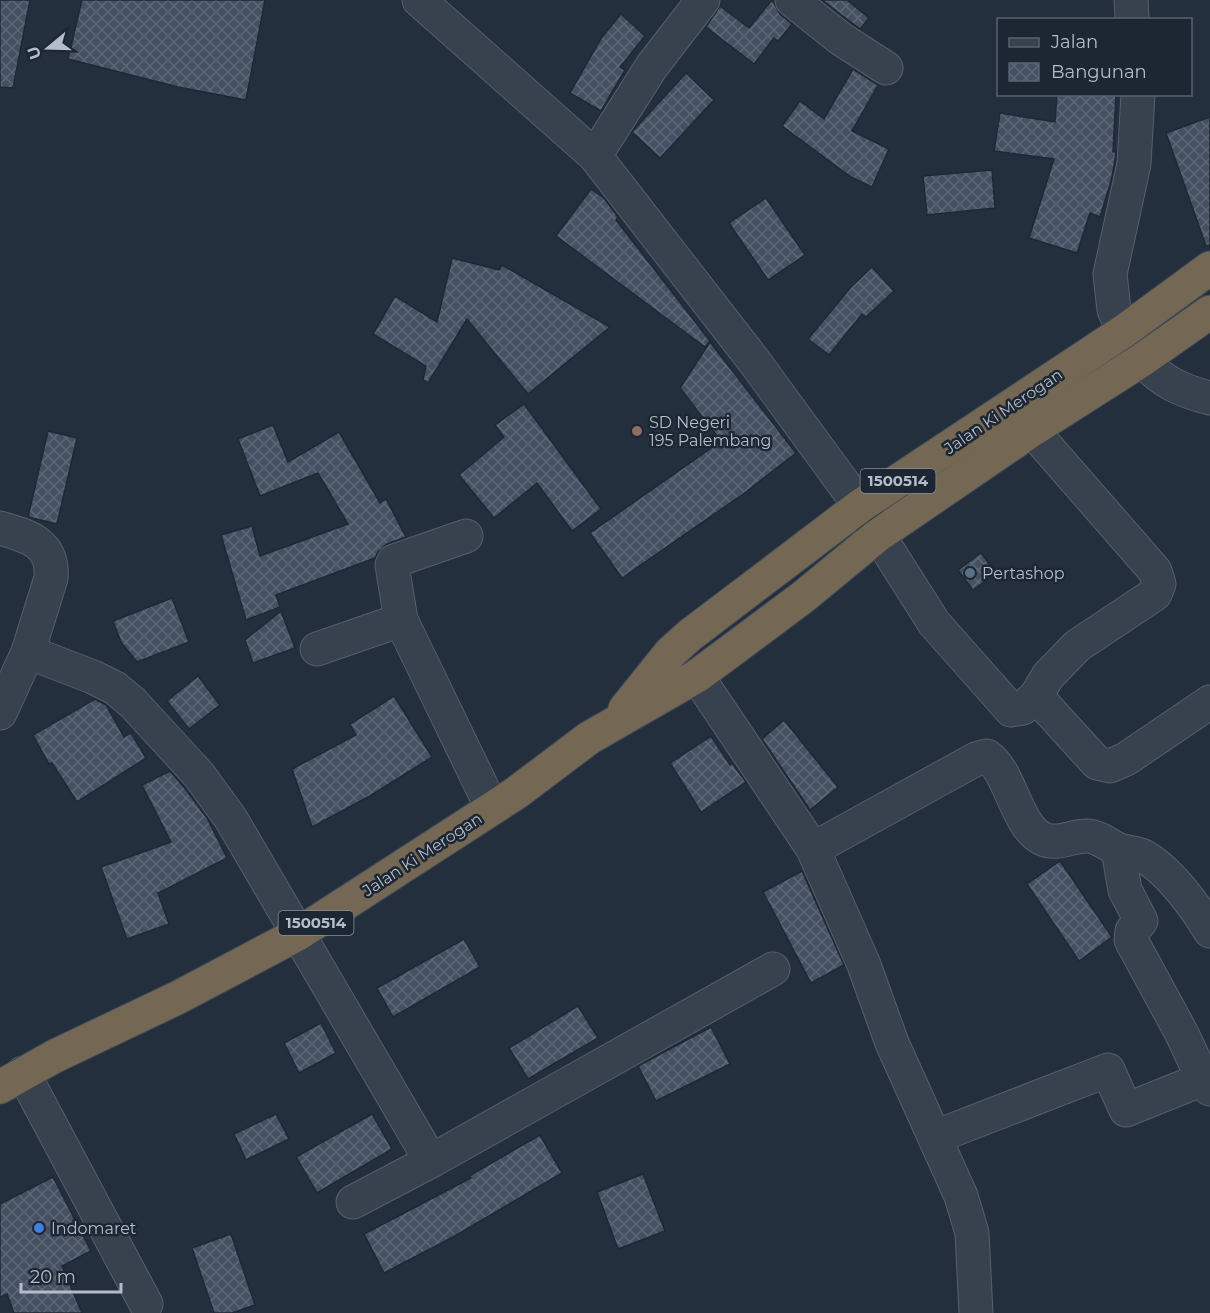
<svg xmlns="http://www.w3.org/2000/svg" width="1210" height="1313" font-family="Montserrat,sans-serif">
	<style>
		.building { fill: url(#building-cross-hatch); stroke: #1f2835; stroke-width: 1.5 }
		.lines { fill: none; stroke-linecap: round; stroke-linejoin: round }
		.minor-casing { stroke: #565f6c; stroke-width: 35 }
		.highway-casing { stroke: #434c59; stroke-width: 35 }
		.minor { stroke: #38414e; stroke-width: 33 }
		.highway { stroke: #746855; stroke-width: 33 }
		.education-dot { fill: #8d6e63; stroke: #1d2633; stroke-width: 2 }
		.service-dot { fill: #5c6f8a; stroke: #1d2633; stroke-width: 2 }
		.shop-dot { fill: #3f7fe0; stroke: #1d2633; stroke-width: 2 }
		.labels { text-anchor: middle; stroke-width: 5; stroke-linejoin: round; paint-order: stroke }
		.shield { fill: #1d2633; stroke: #878f9c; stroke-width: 1.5 }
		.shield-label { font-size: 15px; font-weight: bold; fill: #b4bcc9 }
		.street-label { font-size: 16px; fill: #b4bcc9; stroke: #1d2633 }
		.poi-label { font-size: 16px; fill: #b4bcc9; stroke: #1d2633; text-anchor: start }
	</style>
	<defs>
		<pattern id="building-cross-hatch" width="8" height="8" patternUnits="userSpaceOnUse" patternTransform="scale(1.5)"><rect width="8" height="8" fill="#455162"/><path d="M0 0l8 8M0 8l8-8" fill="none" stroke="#5d6877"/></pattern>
	</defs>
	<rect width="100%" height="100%" fill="#242f3e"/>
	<g class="building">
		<path d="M0,0h30l-17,88 -13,-1z"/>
		<path d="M82,0h183l-19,100 -68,-13 -110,-28z"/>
		<path d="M772,0l8,14 12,10 -14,17 -4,-3 -20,26 -48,-37 14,-21 29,22z"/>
		<path d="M822,0h25l22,18 -9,11z"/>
		<path d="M621,14l24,22 -25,31 5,3 -24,41 -31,-18 32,-56z"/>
		<path d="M853,69l25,16 -26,46 37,18 -17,38 -21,-10 -69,-51 18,-25 24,18z"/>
		<path d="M686,73l28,27 -54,58 -28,-26z"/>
		<path d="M1057,94h59l-3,58 3,-1 -1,10 -4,20 -11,36 -10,-4 -13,40 -48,-15 25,-79 -60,-8 6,-38 55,9z"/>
		<path d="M1210,117v128l-4,1 -40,-113z"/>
		<path d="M992,170l3,38 -68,7 -4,-39z"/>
		<path d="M591,189l13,9 14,19 -2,3 94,121 -5,6 -149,-111z"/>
		<path d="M766,198l39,57 -37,25 -39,-57z"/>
		<path d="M452,258l47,12 3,-5 108,62 -82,67 -61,-75 -39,64 -5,-3 3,-14 -53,-32 22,-38 42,26z"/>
		<path d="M872,267l22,24 -28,26 -4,-3 -33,41 -21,-16 43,-52z"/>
		<path d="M710,342l86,111 -50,39 -124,86 -32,-45 131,-92 -41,-53z"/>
		<path d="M524,404l77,105 -29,22 -35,-48 -43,35 -35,-43 45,-38 -9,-12z"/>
		<path d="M273,425l15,37 51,-30 41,71 6,-4 20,38 -19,7 -9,8 -3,6 -99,37 4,12 -34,13 -25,-85 31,-9 8,30 88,-32 -30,-51 -58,23 -22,-57z"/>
		<path d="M48,431l29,7 -20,86 -29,-7z"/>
		<path d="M981,553l15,20 -23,17 -15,-20z"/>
		<path d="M172,598l17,44 -52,20 -16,-20 -8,-21z"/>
		<path d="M281,611l14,37 -42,15 -8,-23z"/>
		<path d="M198,676l22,29 -31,24 -22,-28z"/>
		<path d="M394,696l38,61 -62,39 -58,31 -20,-58 64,-34 -6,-11z"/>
		<path d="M95,699l11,6 18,32 7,-4 15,25 -69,44 -25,-39 -3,1 -16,-29z"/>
		<path d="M784,720l54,67 -28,23 -48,-71z"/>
		<path d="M711,736l19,29 2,-2 14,19 -45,30 -31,-49z"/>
		<path d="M170,771l14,16 23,31 20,40 -69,35 11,31 -42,15 -26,-72 70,-25 -29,-57z"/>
		<path d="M1060,861l52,76 -33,24 -52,-77z"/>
		<path d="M802,871l42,94 -33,18 -48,-91z"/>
		<path d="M464,939l16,28 -87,50 -16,-29z"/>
		<path d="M578,1006l20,32 -70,41 -19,-31z"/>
		<path d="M321,1023l15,30 -37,20 -15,-30z"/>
		<path d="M711,1027l19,37 -74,37 -18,-35z"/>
		<path d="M276,1114l13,25 -43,21 -12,-26z"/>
		<path d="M372,1114l20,35 -75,44 -21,-36z"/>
		<path d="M540,1135l22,38 -109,64 -69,36 -20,-39 107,-56 -2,-2z"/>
		<path d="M643,1174l22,57 -47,18 -21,-57z"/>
		<path d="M53,1177l38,74 -29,15 20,47h-68l-7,-19 -7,3v-93z"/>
		<path d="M231,1234l24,71 -23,8h-18l-22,-65z"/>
	</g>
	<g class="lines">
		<g class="minor-casing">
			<g id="minor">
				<path d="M419,0l176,156 159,205 106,145 74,117 77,87 12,-2 13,-12 61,67 13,3 16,-7 84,-57"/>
				<path d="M792,0l49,39 45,29"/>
				<path d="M1131,0l1,20"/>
				<path d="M595,156l57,-90 51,-66"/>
				<path d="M1124,331l-10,-21 -4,-36 24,-110 4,-70"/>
				<path d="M1142,360c20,22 40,31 68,38"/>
				<path d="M1032,430l123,141 4,13 -4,10 -78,52 -29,30 -12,20"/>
				<path d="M0,528c28,8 54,15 51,50l-23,74 -28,61"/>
				<path d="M466,536l-72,25 -2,4 9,55 91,188"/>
				<path d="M317,649l84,-29"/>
				<path d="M28,652l65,25 22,11 18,15 66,72 32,44 200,342 342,-192"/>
				<path d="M697,676l116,173 163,-90 11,-3c24,16 29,71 56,83 15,7 30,-4 45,-3 11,1 19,8 29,13 8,4 18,3 26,7 25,13 53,51 67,75"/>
				<path d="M813,849l51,116 28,78 69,153 11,37 4,80"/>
				<path d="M1118,850l7,40 16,31 -9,10 -1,9 51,94 21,45"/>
				<path d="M23,1073l123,231"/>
				<path d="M935,1137l173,-67 18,40 77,-31 7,10"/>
				<path d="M353,1202l78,-41"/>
			</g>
		</g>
		<g class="highway-casing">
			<g id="highway">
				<path d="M625,709l45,-56 20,-18 170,-129 264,-175 86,-63"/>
				<path d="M0,1087l55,-31 122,-58 121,-64 218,-141 73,-55 108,-62 106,-79 74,-61 155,-106 110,-70 68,-48"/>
			</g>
		</g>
		<use href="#minor" class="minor"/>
		<use href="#highway" class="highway"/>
	</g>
	<circle class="education-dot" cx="637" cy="431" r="6"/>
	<circle class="service-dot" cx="970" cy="573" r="6"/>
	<circle class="shop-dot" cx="39" cy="1228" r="6"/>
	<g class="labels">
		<g class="shield">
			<rect x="860.5" y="469" width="75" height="24" rx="4.5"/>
			<rect x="278.5" y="911" width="75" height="24" rx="4.5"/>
		</g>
		<g class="shield-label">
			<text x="898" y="486">1500514</text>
			<text x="316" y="928">1500514</text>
		</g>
		<g class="street-label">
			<text transform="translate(1003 411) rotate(-34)" y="6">Jalan Ki Merogan</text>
			<text transform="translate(422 854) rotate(-33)" y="6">Jalan Ki Merogan</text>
		</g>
		<g class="poi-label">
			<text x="649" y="428">SD Negeri<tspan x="649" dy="18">195 Palembang</tspan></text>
			<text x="982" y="579">Pertashop</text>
			<text x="51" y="1234">Indomaret</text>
		</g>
	</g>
	<rect x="997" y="18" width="195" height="78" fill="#1d2633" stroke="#59626f" stroke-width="1.5"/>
	<rect x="1009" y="38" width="30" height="9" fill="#38414e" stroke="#59626f" stroke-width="1.5"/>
	<text x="1051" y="48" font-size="18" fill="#b4bcc9">Jalan</text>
	<rect x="1009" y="63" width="30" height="18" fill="url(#building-cross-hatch)" stroke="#59626f" stroke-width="1.5"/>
	<text x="1051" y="78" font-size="18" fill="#b4bcc9">Bangunan</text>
	<g transform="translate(48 48) rotate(251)" stroke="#1d2633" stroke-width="4.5" paint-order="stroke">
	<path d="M0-4.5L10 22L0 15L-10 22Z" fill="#b4bcc9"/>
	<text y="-9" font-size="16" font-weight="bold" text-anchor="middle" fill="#b4bcc9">U</text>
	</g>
	<path d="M21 1283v9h100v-9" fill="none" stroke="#b4bcc9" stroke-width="3"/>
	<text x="30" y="1283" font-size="18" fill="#b4bcc9" stroke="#1d2633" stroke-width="4.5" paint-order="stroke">20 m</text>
</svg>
